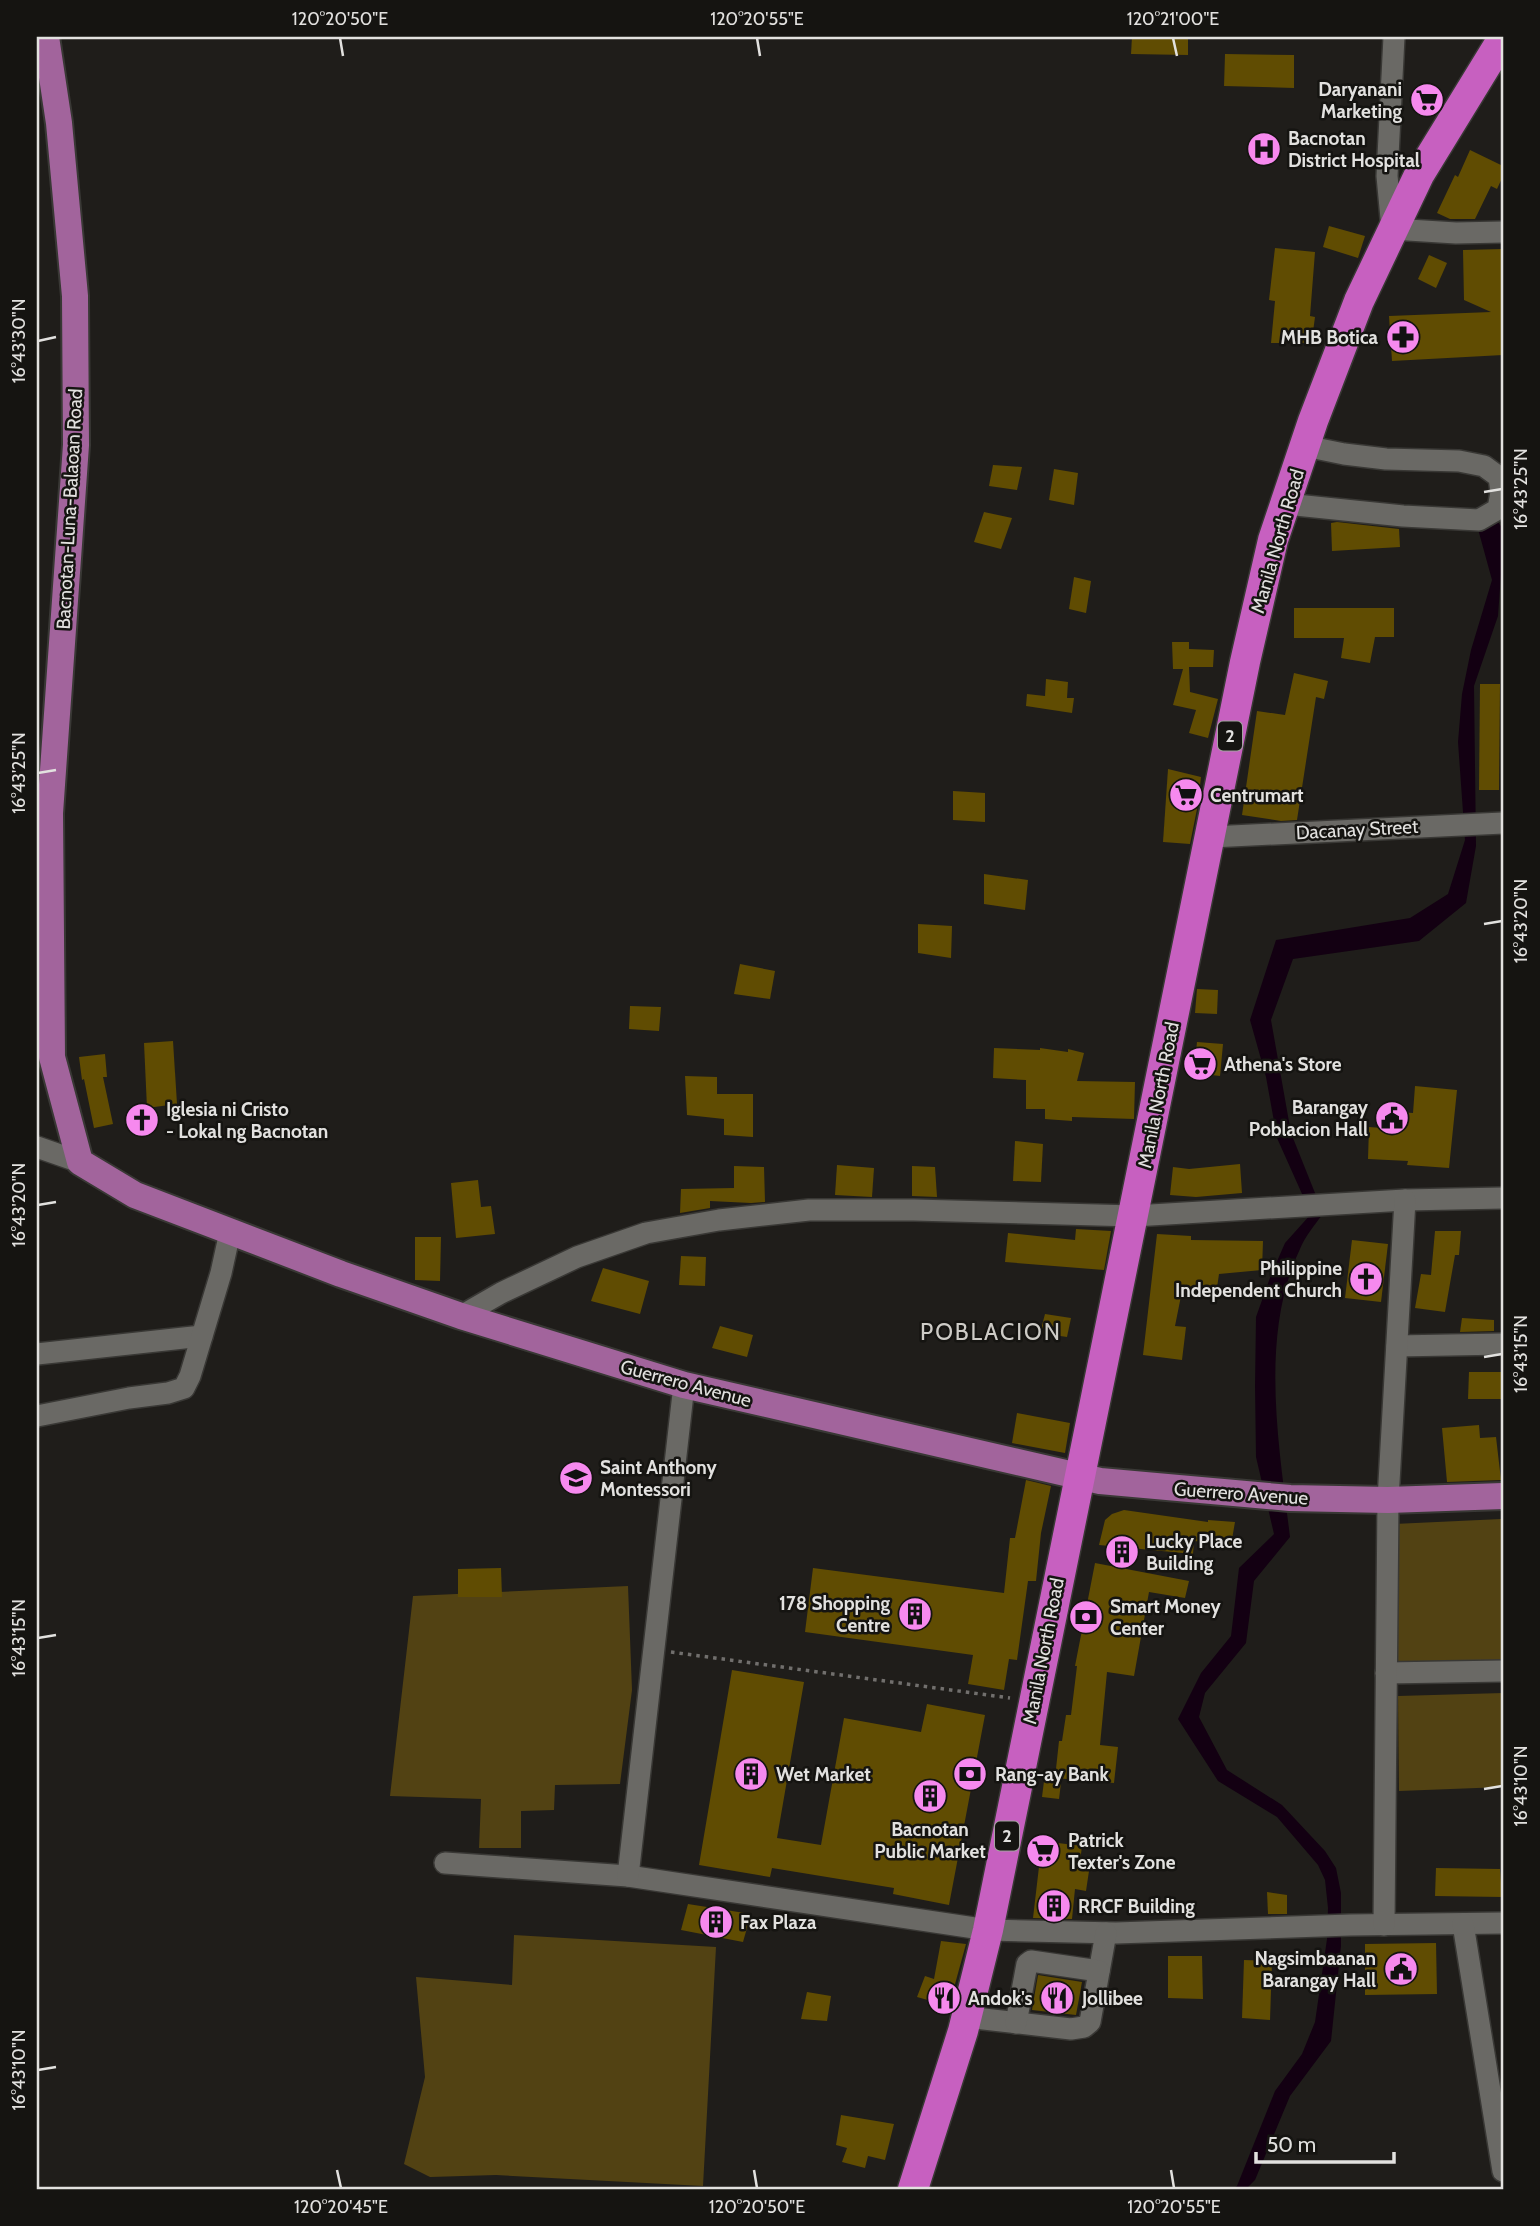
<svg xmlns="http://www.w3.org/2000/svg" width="1540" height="2226" font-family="Cabin,sans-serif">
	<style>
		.green { fill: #524213 }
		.water { fill: #130012 }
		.building { fill: #604c02 }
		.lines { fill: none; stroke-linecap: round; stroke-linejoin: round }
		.minor-casing { stroke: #393835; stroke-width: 24 }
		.major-casing { stroke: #393835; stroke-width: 30 }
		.highway-casing { stroke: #393835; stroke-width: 33 }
		.path { stroke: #716f6d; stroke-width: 3.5; stroke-dasharray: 3.5 5; stroke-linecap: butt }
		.minor { stroke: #6a6965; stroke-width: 21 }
		.major { stroke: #a2649c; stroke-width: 26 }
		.highway { stroke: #c760c0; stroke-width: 30 }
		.ticks { fill: none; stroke: #e2e1df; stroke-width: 2.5 }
		.labels { text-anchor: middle; stroke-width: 5; stroke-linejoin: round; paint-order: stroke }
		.shield { fill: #151411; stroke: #a4a4a1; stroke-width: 2 }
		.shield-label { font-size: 18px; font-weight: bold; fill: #e2e1df }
		.poi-label { font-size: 19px; font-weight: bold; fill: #e2e1df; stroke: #151411; text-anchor: start }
		.street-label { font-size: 19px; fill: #e2e1df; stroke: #151411 }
		.quarter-label { font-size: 23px; letter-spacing: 2px; fill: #cdcbc6; stroke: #151411 }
		.neatline { fill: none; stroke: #e2e1df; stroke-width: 2.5 }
		.ticks-label { font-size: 18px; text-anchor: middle; fill: #e2e1df }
	</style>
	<rect width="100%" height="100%" fill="#1f1d1a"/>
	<g class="green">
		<path d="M1501,1519l2,143 -110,10 1,-148z"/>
		<path d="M628,1586l4,104 -12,94 -65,1 -1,25 -33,1v37h-42l2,-49 -91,-3 23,-200z"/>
		<path d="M1503,1693v94l-104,4 -1,-95z"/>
		<path d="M514,1935l202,12 -13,239 -207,-11 -66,2 -26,-13 21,-87 -9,-100 96,8z"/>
	</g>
	<path class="water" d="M1493,515l10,14v17l-5,70 -24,70 2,160 -10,57 -47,38 -126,18 -22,61 20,113 32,80c-7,11 -18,23 -23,36 -41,86 -21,197 -10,288l-36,44 -8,62 -41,50 -6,24 28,53 55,35 43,46 11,17 5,25v53l-10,95 -41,55 -35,84 -9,9h-13l4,-3 38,-95 27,-37 13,-32 12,-83 1,-31 -3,-28 -7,-15 -41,-48 -59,-36 -40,-62 23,-46 30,-37 8,-68 35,-34 -18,-77 -1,-71 1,-69 15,-42 14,-32 26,-29 -34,-76 -11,-61 -16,-57 26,-80 134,-22 38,-24 17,-54 -7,-98 4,-48 9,-44 21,-70 -14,-51z"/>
	<g class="building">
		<path d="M1132,37h56v18l-57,-1z"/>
		<path d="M1225,54l69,1v33l-70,-2z"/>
		<path d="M1470,150l33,16v10l-6,13 -6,-3 -16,33h-25l-13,-6 18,-38 3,2z"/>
		<path d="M1329,226l36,10 -7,22 -35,-11z"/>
		<path d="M1275,248l40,4 -5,64 5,1 -2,15h-9v11h-33l4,-42 -6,-1z"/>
		<path d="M1503,249v106l-111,6 -3,-45 102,-4 -27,-12 -1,-50z"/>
		<path d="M1429,255l18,8 -11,25 -18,-9z"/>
		<path d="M993,465l29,2 -5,23 -28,-4z"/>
		<path d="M1054,469l24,4 -4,32 -25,-5z"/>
		<path d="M984,512l28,6 -11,31 -27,-7z"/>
		<path d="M1337,522l62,7 1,18 -68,4 -1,-28z"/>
		<path d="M1074,577l17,4 -5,32 -17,-4z"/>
		<path d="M1294,608h100v29h-19l-5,26 -29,-5 3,-20h-50z"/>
		<path d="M1172,642h17v7l25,1 -1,17h-24l1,25 28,7 -10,39 -19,-5 7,-23 -23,-5 10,-36h-10z"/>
		<path d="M1294,673l34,8 -4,18 -8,-2 -19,123 -16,1 -39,-6 15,-104 28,4z"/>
		<path d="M1046,679l22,3 -1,16h7l-2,15 -46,-7 1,-12 18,2z"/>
		<path d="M1480,684h20l-1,106h-20z"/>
		<path d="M1168,769l33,8 -3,27 -8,40 -27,-2z"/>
		<path d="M953,791l32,2v29l-32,-2z"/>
		<path d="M984,874l44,6 -3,30 -41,-6z"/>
		<path d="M918,924l34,2 -1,32 -33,-5z"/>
		<path d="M740,964l35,7 -5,28 -36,-5z"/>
		<path d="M1197,989l21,1 -1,24 -22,-1z"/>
		<path d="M630,1006l31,1 -2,24 -30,-2z"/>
		<path d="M173,1041l4,63 -30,4 -3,-65z"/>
		<path d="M1197,1042l26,2 -3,32 -26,-3z"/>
		<path d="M994,1048l46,2v-2l28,4v-3l16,4 -7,28 58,1 -1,37 -62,-2v4l-27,-2v-10h-19v-29l-33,-2z"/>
		<path d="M105,1054l2,23h-4l10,47 -19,4 -10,-49 -2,1 -3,-23z"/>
		<path d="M685,1076l32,1v17h36v43l-29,-2v-16l-37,-4z"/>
		<path d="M1415,1086l42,4 -8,78 -42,-3 1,-4 -40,-2 1,-32 13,1 2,-17 29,2z"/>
		<path d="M1015,1141l28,3 -2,38 -28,-1z"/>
		<path d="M1240,1164l2,29 -46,4 -26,-2 3,-28 16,2z"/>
		<path d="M837,1165l37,3 -2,29 -37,-2z"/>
		<path d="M734,1166l30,1 1,35 -14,1 -41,-2v7l-30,5 1,-24 53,-1z"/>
		<path d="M912,1166l23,1 2,30 -25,-1z"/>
		<path d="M478,1180l3,27 10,-1 4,28 -39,4 -5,-55z"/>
		<path d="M1076,1229l35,2 -7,39 -99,-8 3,-29 67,7z"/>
		<path d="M1435,1231h26l-2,24h-4l-10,57 -30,-4 6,-34 10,1z"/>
		<path d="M1157,1234l34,2v4l72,1 -1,29 -43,4 -3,21 -34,-4 -7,35 11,1 -4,33 -39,-5z"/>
		<path d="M415,1237h26l-1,44 -25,-1z"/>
		<path d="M1352,1240l36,4 -7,58 -36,-4z"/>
		<path d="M681,1256l25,1 -1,29 -26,-1z"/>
		<path d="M603,1268l46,13 -9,33 -49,-13z"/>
		<path d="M1045,1314l26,4 -4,19 -27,-4z"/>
		<path d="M1462,1318l32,2v11l-34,1z"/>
		<path d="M720,1326l33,9 -6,22 -35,-9z"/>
		<path d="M1469,1372h34l-1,27h-34z"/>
		<path d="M1017,1413l53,10 -5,30 -53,-10z"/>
		<path d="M1479,1425l1,13 16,-1 5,43 -54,2 -5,-54z"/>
		<path d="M1026,1480l25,6 -10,47 -5,48h-8l-11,79 -8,-1 -5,31 -36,-6 5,-29 -168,-23 8,-64 191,25 6,-55h5z"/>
		<path d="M1124,1510l84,12v-2l27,2 -4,23 -37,-4 -1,13 -94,-9 6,-25 7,-6z"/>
		<path d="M1095,1563l94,18 -4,17 -36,-6 -15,84 -27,-4 -7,73 18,2 -4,36 -59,-5 4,-37h3l4,-26h5l6,-49h-2z"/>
		<path d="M501,1568l1,29h-44v-28z"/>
		<path d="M732,1670l72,12 -27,156 44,7 23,-127 77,14 6,-28 58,11 -36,190 -56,-11 1,-6 -122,-20 -2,9 -71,-12z"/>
		<path d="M1044,1781l17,2 -2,16 -17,-2z"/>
		<path d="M1042,1841l40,5 -3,24 10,1 -3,20 -11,-2 -3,30 -39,-1z"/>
		<path d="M1436,1868l64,1 2,28 -67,-1z"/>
		<path d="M1267,1892l20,3v19h-19z"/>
		<path d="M688,1904l63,10 -8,28 -62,-12z"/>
		<path d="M941,1941l25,3 -17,62 -32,-9 8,-21 9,3z"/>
		<path d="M1436,1943l1,51 -72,1v-51z"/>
		<path d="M1168,1956h34l1,43 -35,-1z"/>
		<path d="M1244,1960l28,1 -2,59 -28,-2z"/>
		<path d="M1038,1975l44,7 -6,33 -44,-5z"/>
		<path d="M807,1992l24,4 -4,25 -26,-2z"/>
		<path d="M841,2115l53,9 -9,36 -17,-4 -3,12 -23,-6 5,-14 -11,-3z"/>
	</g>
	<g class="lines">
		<g class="minor-casing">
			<g id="minor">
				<path d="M1394,37l-7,139 5,53 64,4 47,-1"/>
				<path d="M1286,504l117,12 76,4 19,-11 3,-17 -2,-15 -15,-11 -25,-5 -73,-2 -42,-5 -39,-8"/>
				<path d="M1211,837l292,-14"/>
				<path d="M37,1147l43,15"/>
				<path d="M461,1316l40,-23 76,-36 69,-24 73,-13 90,-10h105l220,6 271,-16 98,-2"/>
				<path d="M1397,1346l106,-2"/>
				<path d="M37,1354l165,-18"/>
				<path d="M37,1416l92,-18 39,-5 16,-5 6,-12 31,-103 9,-41"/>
				<path d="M1386,1673l117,-2"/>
				<path d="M445,1863l183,13 360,54 128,3 234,-8 153,-2"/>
				<path d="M628,1876l56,-491"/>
				<path d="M1463,1924l40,247"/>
				<path d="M1384,1925l4,-425 17,-300"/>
				<path d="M966,2017l105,12 13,-2 6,-5 16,-89"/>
				<path d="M1016,2023l11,-59 4,-3 68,10"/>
			</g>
		</g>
		<g class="major-casing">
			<path id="major" d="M46,37l13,86 16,173 1,149 -26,368 2,244 28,105 55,33 206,79 120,42 223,69 416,96 190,17 98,2 115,-4"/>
		</g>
		<g class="highway-casing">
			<path id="highway" d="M913,2189l50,-158 25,-101 257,-1268 28,-122 40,-119 46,-120 60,-126 84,-137"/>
		</g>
		<path class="path" d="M671,1652l339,46"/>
		<use href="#minor" class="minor"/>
		<use href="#major" class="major"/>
		<use href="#highway" class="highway"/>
	</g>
	<path class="ticks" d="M340,38l3,18M757,38l3,18M1173,38l4,18M38,341l18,-4M1484,492l18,-3M38,773l18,-3M1484,924l18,-3M38,1205l18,-3M1484,1357l18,-3M38,1638l18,-3M1484,1789l18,-3M38,2070l18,-3M337,2170l4,18M754,2170l3,18M1171,2170l3,18"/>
	<defs>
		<g id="supermarket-disc" transform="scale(1.75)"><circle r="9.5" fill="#f689ee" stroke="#151411"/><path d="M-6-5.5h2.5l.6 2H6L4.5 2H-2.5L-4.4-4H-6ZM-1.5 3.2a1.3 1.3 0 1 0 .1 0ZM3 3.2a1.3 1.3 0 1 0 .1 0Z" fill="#111"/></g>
		<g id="hospital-disc" transform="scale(1.75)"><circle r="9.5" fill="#f689ee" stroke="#151411"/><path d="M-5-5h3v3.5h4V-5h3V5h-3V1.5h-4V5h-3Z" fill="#111"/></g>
		<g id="pharmacy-disc" transform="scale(1.75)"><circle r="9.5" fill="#f689ee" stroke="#151411"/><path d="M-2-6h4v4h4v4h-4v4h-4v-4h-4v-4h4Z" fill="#111"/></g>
		<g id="civic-disc" transform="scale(1.75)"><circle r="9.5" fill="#f689ee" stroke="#151411"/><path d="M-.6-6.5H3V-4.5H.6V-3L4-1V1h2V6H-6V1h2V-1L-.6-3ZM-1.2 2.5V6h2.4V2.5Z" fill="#111"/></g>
		<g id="church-disc" transform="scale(1.75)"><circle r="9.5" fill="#f689ee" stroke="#151411"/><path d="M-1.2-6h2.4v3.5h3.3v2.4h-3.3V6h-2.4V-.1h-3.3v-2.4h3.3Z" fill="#111"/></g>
		<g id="school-disc" transform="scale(1.75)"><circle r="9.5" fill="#f689ee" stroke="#151411"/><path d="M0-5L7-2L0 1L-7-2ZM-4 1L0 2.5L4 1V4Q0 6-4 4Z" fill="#111"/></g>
		<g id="building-disc" transform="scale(1.75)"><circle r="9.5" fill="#f689ee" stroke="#151411"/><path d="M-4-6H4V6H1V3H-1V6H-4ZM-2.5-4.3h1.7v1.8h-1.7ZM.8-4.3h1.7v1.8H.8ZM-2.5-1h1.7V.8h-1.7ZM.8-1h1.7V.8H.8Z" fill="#111"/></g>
		<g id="bank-disc" transform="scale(1.75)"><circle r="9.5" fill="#f689ee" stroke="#151411"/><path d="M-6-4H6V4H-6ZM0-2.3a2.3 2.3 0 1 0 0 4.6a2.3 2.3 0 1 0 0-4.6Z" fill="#111"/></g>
		<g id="restaurant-disc" transform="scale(1.75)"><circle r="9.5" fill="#f689ee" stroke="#151411"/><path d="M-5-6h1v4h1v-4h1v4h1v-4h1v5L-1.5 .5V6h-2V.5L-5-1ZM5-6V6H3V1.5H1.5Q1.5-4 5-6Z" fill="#111"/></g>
	</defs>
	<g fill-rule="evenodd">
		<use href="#supermarket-disc" x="1427" y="100"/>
		<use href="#hospital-disc" x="1264" y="149"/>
		<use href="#pharmacy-disc" x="1403" y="337"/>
		<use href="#supermarket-disc" x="1186" y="795"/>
		<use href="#supermarket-disc" x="1200" y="1064"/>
		<use href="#civic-disc" x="1392" y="1118"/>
		<use href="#church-disc" x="142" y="1120"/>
		<use href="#church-disc" x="1366" y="1279"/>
		<use href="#school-disc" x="576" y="1478"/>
		<use href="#building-disc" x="1122" y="1552"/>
		<use href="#building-disc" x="915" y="1614"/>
		<use href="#bank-disc" x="1086" y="1617"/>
		<use href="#building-disc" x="751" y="1774"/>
		<use href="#bank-disc" x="970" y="1774"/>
		<use href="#building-disc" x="930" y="1796"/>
		<use href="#supermarket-disc" x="1043" y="1851"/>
		<use href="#building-disc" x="1054" y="1906"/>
		<use href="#building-disc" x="716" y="1922"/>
		<use href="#civic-disc" x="1401" y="1969"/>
		<use href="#restaurant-disc" x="944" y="1998"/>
		<use href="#restaurant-disc" x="1057" y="1998"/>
	</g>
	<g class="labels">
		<g class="shield">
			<rect x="1218" y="721.5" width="24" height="29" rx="5"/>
			<rect x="995" y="1821.5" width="24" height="29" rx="5"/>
		</g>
		<g class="shield-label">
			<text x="1230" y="742">2</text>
			<text x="1007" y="1842">2</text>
		</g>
		<g class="poi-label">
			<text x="1402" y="96" text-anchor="end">Daryanani<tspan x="1402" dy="22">Marketing</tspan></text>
			<text x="1288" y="145">Bacnotan<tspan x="1288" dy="22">District Hospital</tspan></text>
			<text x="1378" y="344" text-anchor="end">MHB Botica</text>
			<text x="1210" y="802">Centrumart</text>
			<text x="1224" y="1071">Athena's Store</text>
			<text x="1368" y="1114" text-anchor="end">Barangay<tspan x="1368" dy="22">Poblacion Hall</tspan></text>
			<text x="166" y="1116">Iglesia ni Cristo<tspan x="166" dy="22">- Lokal ng Bacnotan</tspan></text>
			<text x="1342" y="1275" text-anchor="end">Philippine<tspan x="1342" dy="22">Independent Church</tspan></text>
			<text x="600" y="1474">Saint Anthony<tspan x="600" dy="22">Montessori</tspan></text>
			<text x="1146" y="1548">Lucky Place<tspan x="1146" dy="22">Building</tspan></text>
			<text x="890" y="1610" text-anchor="end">178 Shopping<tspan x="890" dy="22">Centre</tspan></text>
			<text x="1110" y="1613">Smart Money<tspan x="1110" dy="22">Center</tspan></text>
			<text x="776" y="1781">Wet Market</text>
			<text x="995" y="1781">Rang-ay Bank</text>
			<text x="930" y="1836" text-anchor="middle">Bacnotan<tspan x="930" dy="22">Public Market</tspan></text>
			<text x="1068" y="1847">Patrick<tspan x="1068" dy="22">Texter's Zone</tspan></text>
			<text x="1078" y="1913">RRCF Building</text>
			<text x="740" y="1929">Fax Plaza</text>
			<text x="1376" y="1965" text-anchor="end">Nagsimbaanan<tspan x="1376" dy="22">Barangay Hall</tspan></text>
			<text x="968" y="2005">Andok's</text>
			<text x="1082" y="2005">Jollibee</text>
		</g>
		<g class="street-label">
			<text transform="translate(69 509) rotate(-87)" y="7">Bacnotan-Luna-Balaoan Road</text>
			<text transform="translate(1277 541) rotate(-74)" y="7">Manila North Road</text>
			<text transform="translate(1357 829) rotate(-3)" y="7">Dacanay Street</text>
			<text transform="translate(1158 1095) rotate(-79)" y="7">Manila North Road</text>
			<text transform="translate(686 1383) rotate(15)" y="7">Guerrero Avenue</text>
			<text transform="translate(1241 1493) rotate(4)" y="7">Guerrero Avenue</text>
			<text transform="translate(1043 1651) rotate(-79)" y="7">Manila North Road</text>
		</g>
		<g class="quarter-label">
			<text x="991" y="1340">POBLACION</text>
		</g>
	</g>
	<rect width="1540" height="2226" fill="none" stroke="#151411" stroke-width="77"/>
	<path d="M1256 2152v10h138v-10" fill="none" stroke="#e2e1df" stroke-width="3.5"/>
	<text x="1267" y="2152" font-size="21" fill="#e2e1df" stroke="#151411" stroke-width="5" paint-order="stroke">50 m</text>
	<rect x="38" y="38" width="1464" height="2150" class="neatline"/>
	<g class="ticks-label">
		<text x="340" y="25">120°20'50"E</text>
		<text x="757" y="25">120°20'55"E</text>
		<text x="1173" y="25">120°21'00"E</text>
		<text transform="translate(19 341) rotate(-90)" y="6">16°43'30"N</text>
		<text transform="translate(1521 489) rotate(-90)" y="6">16°43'25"N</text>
		<text transform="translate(19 773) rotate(-90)" y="6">16°43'25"N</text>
		<text transform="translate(1521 921) rotate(-90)" y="6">16°43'20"N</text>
		<text transform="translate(19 1205) rotate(-90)" y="6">16°43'20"N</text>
		<text transform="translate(1521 1354) rotate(-90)" y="6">16°43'15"N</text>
		<text transform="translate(19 1638) rotate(-90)" y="6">16°43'15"N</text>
		<text transform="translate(1521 1786) rotate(-90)" y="6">16°43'10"N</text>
		<text transform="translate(19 2070) rotate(-90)" y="6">16°43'10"N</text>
		<text x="341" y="2213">120°20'45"E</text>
		<text x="757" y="2213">120°20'50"E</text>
		<text x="1174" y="2213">120°20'55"E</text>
	</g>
</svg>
